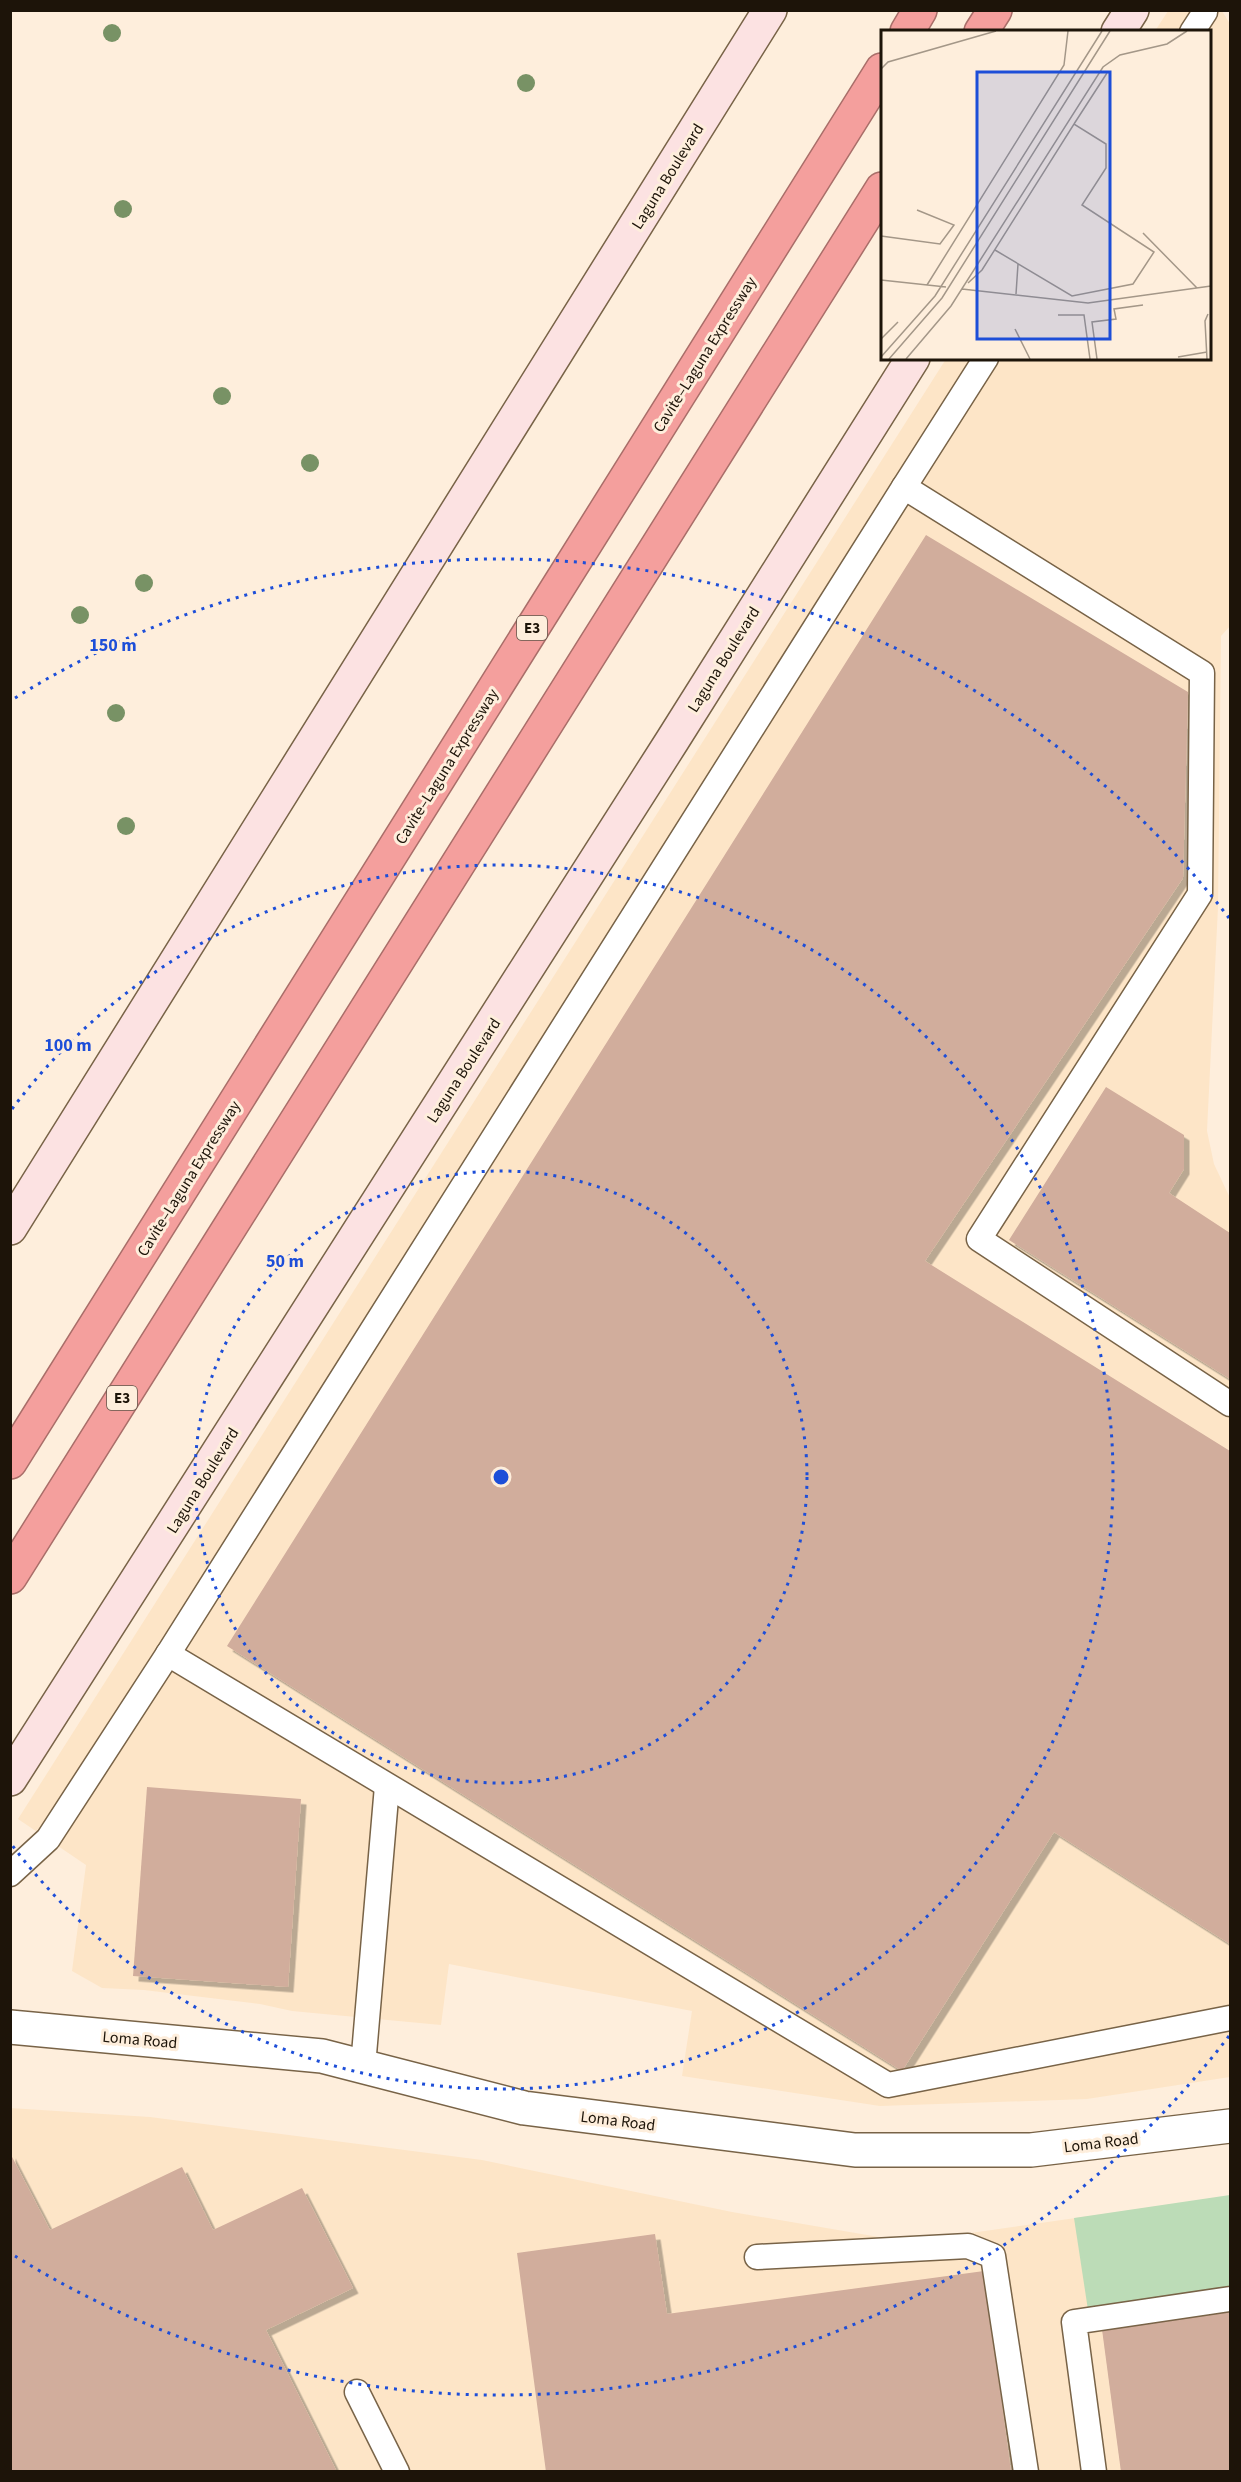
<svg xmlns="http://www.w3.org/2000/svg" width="1241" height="2482" font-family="'Source Sans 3',sans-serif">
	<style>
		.built { fill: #fde5c7 }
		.green { fill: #bcdcb7 }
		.building { fill: #d1ad9c; filter: url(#shadow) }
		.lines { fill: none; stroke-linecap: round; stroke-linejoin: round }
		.service-casing { stroke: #786347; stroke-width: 27 }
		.minor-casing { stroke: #786347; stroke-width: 36 }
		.secondary-casing { stroke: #786347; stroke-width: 36 }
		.motorway-casing { stroke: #a96e69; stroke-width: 36 }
		.service { stroke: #fff; stroke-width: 24 }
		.minor { stroke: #fff; stroke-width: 33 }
		.secondary { stroke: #fce2e2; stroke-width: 33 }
		.motorway { stroke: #f49f9d; stroke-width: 33 }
		.tree { fill: #789265 }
		.ring { fill: none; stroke: #1d4ed8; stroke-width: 3; stroke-dasharray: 3 6 }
		.labels { text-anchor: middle; stroke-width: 6; stroke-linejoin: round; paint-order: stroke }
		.shield { fill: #feeedc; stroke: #605548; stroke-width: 1.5 }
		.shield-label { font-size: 15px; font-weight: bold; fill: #1d1409 }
		.street-label { font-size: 16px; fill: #1d1409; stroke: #feeedc }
		.inset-road { fill: none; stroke: #a49788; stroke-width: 1.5 }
		.view { fill: #1d4ed8; fill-opacity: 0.15; stroke: #1d4ed8; stroke-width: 3 }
		.inset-edge { fill: none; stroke: #1d1409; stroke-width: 3 }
		.centre { fill: #1d4ed8; stroke: #feeedc; stroke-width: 3 }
		.ring-label { font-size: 18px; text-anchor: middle; font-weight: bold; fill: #1d4ed8; stroke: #feeedc; stroke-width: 6; stroke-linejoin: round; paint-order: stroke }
	</style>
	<defs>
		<filter id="shadow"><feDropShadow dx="5.5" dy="5.5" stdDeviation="0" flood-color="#0004"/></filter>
	</defs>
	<rect width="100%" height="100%" fill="#feeedc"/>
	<g class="built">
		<path d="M1168,11h54l8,13v602l-9,10 -3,271 -11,224 7,33 16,34v879l-143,22 -207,7 -198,-30 10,-65 -243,-47 -8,61 -149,-14 -32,-7 -116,-14 -42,-2 -30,-17 14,-106 -68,-46 928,-1460 264,-1v-326l-55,-1z"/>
		<path d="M10,2108l140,9 332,43 250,52 176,30 322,-46v275h-1219z"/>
	</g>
	<path class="green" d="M1230,2195v94l-142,21 -14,-92z"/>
	<g class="building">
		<path d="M926,535l262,157 -5,186 -258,383 305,190v493l-176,-112 -152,239 -675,-425z"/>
		<path d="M1106,1087l78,48v34l-15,24 61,40v146l-221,-139z"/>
		<path d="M147,1787l154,12 -13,188 -155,-11z"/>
		<path d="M10,2153l40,77 132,-63 31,63 89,-42 51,100 -87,42 71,142h-327z"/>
		<path d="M655,2234l12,80 317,-43 27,201h-465l-29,-219z"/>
		<path d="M1230,2304v168h-109l-20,-150z"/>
	</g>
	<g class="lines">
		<g class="service-casing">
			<g id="service">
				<path d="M1192,32l13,-20"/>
				<path d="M904,487l82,-129"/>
				<path d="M168,1654l720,431 342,-67"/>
				<path d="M10,1874l38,-35 120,-185 736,-1167 298,186 -2,221 -221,345 251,165"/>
				<path d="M363,2066l24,-280"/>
				<path d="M757,2257l211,-11 25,10 33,216"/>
				<path d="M357,2392l40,80"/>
				<path d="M1094,2472l-20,-150 156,-23"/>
			</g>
		</g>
		<g class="minor-casing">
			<path id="minor" d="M10,2027l312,29 202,52 331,42h176l199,-24"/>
		</g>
		<g class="secondary-casing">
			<g id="secondary">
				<path d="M1118,32l14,-22"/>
				<path d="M10,1228l760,-1218"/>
				<path d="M10,1779l662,-1038 241,-383"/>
			</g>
		</g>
		<g class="motorway-casing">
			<g id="motorway">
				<path d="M907,32l13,-22"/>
				<path d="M981,32l14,-22"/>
				<path d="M10,1462l872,-1392"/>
				<path d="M10,1577l872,-1388"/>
			</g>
		</g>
		<use href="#service" class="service"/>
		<use href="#minor" class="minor"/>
		<use href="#secondary" class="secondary"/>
		<use href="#motorway" class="motorway"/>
	</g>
	<g class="tree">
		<circle cx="112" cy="33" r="9"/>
		<circle cx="526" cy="83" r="9"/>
		<circle cx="123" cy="209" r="9"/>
		<circle cx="222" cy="396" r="9"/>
		<circle cx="310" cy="463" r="9"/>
		<circle cx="144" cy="583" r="9"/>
		<circle cx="80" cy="615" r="9"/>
		<circle cx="116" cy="713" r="9"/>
		<circle cx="126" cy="826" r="9"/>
	</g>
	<g class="ring">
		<circle cx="501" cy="1477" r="306"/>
		<path d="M12 1109A612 612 0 1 1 12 1845"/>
		<path d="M1229 2036A918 918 0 0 1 15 2256M15 698A918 918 0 0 1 1229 918"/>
	</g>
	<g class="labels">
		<g class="shield">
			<rect x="517" y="616" width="30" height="24" rx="4.5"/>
			<rect x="107" y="1386" width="30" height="24" rx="4.5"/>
		</g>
		<g class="shield-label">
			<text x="532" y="633">E3</text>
			<text x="122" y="1403">E3</text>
		</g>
		<g class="street-label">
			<text transform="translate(667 176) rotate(-58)" y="6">Laguna Boulevard</text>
			<text transform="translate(704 354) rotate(-58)" y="6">Cavite–Laguna Expressway</text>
			<text transform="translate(723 659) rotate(-58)" y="6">Laguna Boulevard</text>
			<text transform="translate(446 766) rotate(-58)" y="6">Cavite–Laguna Expressway</text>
			<text transform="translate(463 1070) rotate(-57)" y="6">Laguna Boulevard</text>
			<text transform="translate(188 1178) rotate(-58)" y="6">Cavite–Laguna Expressway</text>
			<text transform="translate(202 1480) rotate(-58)" y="6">Laguna Boulevard</text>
			<text transform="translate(140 2039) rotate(5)" y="6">Loma Road</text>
			<text transform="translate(618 2120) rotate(7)" y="6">Loma Road</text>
			<text transform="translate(1101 2142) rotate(-7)" y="6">Loma Road</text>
		</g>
	</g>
	<g transform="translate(881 30)">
		<rect width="330" height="330" fill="#feeedc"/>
		<path class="inset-road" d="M0,39l7,-7 108,-31M193,94l33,-51M262,203l54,55M0,206l59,8 14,-19 -37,-15M0,250l65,7M87,253l14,-13 92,-146 32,20v24l-24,37 72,47 -21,32 -61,12 -77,-46M46,255l137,-220 4,-34M81,259l126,14 123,-17M135,264l2,-30M177,285h26l6,44M134,299l15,30M0,309l17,-17M0,327l54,-61 167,-265M297,327l29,-5M8,329l53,-61 168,-267M25,329l45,-53 152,-239 17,-12 47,-11 20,-13M216,329l-5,-37 24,-3 -2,-10 29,-4M326,329l-2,-38 3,-7"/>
		<path class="view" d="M96,42h133v267h-133z"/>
		<rect width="330" height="330" class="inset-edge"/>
	</g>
	<circle cx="501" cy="1477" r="9" class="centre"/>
	<g class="ring-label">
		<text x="113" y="651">150 m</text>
		<text x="68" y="1051">100 m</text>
		<text x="285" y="1267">50 m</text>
	</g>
	<rect width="1241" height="2482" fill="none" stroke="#1d1409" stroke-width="24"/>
</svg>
